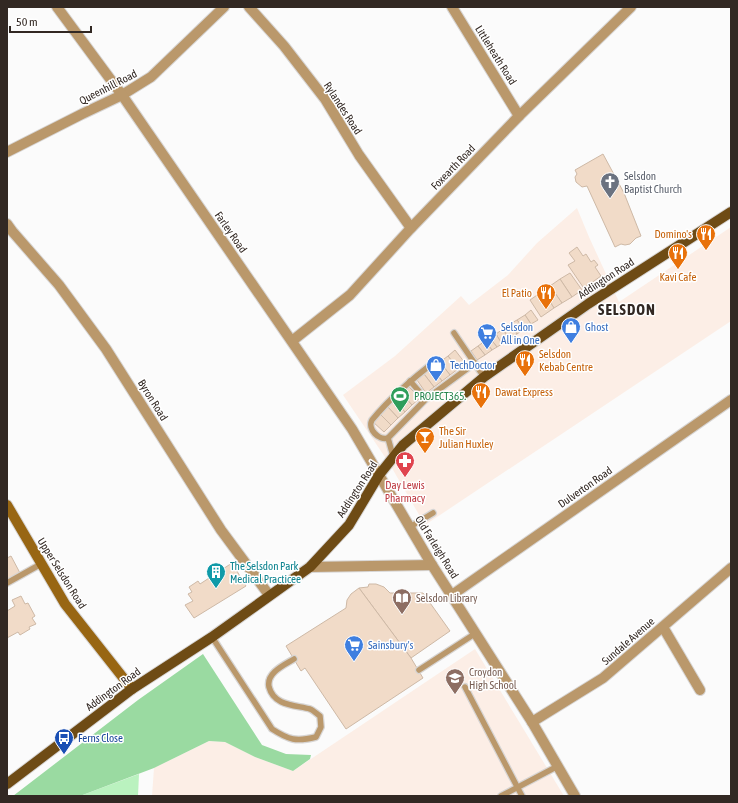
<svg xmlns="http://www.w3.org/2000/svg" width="738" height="803" font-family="'Asap Condensed',sans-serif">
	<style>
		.built { fill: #fceee6 }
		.green { fill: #baf2bf }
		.forest { fill: #9adaa1 }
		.building { fill: #f1dbc8; stroke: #ceb9a6 }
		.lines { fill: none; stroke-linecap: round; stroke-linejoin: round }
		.service-casing { stroke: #d7d5d4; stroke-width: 8 }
		.minor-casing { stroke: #d7d5d4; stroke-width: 12 }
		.tertiary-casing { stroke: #d7d5d4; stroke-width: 12 }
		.secondary-casing { stroke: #d7d5d4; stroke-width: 12 }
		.primary-casing { stroke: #d7d5d4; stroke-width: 12 }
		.service { stroke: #ba986b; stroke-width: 5.5 }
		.minor { stroke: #ba986b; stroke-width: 10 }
		.tertiary { stroke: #ba986b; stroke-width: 10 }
		.secondary { stroke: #986613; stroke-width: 10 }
		.primary { stroke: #6e4b15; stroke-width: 10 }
		.labels { text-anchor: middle; stroke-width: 3; stroke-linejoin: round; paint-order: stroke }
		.street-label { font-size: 11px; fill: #322823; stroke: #fff }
		.worship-label { font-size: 11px; fill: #5b616d; stroke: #fff; text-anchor: start }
		.food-label { font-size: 11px; fill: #c56008; stroke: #fff; text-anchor: start }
		.shop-label { font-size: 11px; fill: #366cbe; stroke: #fff; text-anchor: start }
		.leisure-label { font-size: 11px; fill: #27864d; stroke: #fff; text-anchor: start }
		.health-label { font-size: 11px; fill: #be3a42; stroke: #fff }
		.culture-label { font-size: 11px; fill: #0d838f; stroke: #fff; text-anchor: start }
		.education-label { font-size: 11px; fill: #785e54; stroke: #fff; text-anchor: start }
		.transit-label { font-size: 11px; fill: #164399; stroke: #fff; text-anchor: start }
		.district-label { font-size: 15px; font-weight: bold; letter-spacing: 1px; fill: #322823; stroke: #fff }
	</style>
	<rect width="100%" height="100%" fill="#fbfbfb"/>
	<g class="built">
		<path d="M577,208l12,29 30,65 112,-75v94l-306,204 -36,-62 -46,-68 52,-39 66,-60 8,9 39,-30 29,-32z"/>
		<path d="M475,649l89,147h-412l2,-28 55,-27 16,1 30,15 38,14z"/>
	</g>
	<path class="green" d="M139,774l-1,22h-58z"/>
	<path class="forest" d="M203,654l59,91 24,9 25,1 -1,4 -17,12 -38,-14 -30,-15 -16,-1 -55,27 -74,28h-67l125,-96z"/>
	<g class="building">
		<path d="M603,154l21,39 17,43 -5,2 -6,6 -5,1 -4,-1 -6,3 -28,-61 -5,1 -6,-5 -1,-5 2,-3 -2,-4z"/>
		<path d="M577,247l6,9 3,-2 5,8 3,-2 4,5 -3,2 6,9 -14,10h-1l-3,1 -15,-22 7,-4 -6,-8z"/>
		<path d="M570,273l12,17 -10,7 -12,-18z"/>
		<path d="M560,279l12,18 -10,6 -12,-17z"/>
		<path d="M550,286l12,17 -8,5 -11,-17z"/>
		<path d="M543,291l11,17 -13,9 -11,-17z"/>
		<path d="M531,310l7,10 -7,4 -6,-9z"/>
		<path d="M525,315l6,9 -7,5 -7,-9z"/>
		<path d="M517,320l7,9 -7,5 -7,-10z"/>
		<path d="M510,324l7,10 -8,5 -6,-10z"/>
		<path d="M503,329l6,10 -7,5 -6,-10z"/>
		<path d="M496,334l6,10 -5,3 -7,-9z"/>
		<path d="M490,338l7,9 -5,3 -7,-9z"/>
		<path d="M485,341l7,9 -7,5 -7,-9z"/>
		<path d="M478,346l7,9 -8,5 -6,-9z"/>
		<path d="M455,350l10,13 -7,6 -10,-13z"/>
		<path d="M448,356l10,13 -8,6 -10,-13z"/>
		<path d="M440,362l10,13 -8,6 -10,-13z"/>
		<path d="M432,368l10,13 -8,6 -10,-13z"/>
		<path d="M424,374l10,13 -8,6 -9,-13z"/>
		<path d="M408,386l12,12 -8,7 -11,-12z"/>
		<path d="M401,393l11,12 -7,7 -11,-12z"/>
		<path d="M394,400l11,12 -7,6 -11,-12z"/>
		<path d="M387,406l11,12 -7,7 -11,-11z"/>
		<path d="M380,414l11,11 -7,7 -12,-11z"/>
		<path d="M11,556l9,17 -13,7v-22z"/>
		<path d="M232,563l14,23 -52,32 -9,-13 8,-4 -5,-7 4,-2 -3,-5 9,-6 2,3z"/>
		<path d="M369,584h7l8,3 6,6h33l27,38 -39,27 -52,-70 9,-1z"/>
		<path d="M359,588l52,70 12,20 -77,51 -41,-61 -4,3 -15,-25 60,-38 1,-8 4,-6z"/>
		<path d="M21,596l4,8 3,-1 7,13 -3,2 4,6 -7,3 1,2 -10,6 -2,-3 -11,6v-27l8,-5 -3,-6z"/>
	</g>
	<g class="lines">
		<g class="service-casing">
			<g id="service">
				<path d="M454,333l30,44"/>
				<path d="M437,360c-24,18 -46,37 -65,60 -5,9 7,21 16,18l38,-39 49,-36"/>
				<path d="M410,381l16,18"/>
				<path d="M388,438l5,18"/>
				<path d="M410,527l23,-14"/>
				<path d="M7,583l34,-19"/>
				<path d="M212,637l60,92c17,11 24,13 44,8l5,-10 -1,-11c-3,-2 -7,-6 -10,-7 -15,-4 -36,-3 -41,-22 -3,-14 15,-22 25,-28"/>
				<path d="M419,670l57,-37"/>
				<path d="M465,687l57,109"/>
				<path d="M501,796l57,-30"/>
			</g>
		</g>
		<g class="minor-casing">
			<g id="minor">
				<path d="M249,7l35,39 41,53 34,56 52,73"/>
				<path d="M452,7l67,109"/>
				<path d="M7,152l75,-38 40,-19 29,-18 73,-70"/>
				<path d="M7,224l5,7 47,54 47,64 115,181 48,65"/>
				<path d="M292,341l58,-46 61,-67 108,-112 112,-109"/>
				<path d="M452,595l279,-195"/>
				<path d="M663,627l37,63"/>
				<path d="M532,722l71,-44 128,-110"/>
			</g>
		</g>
		<g class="tertiary-casing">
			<g id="tertiary">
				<path d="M57,7l65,88 230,334 80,136 100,157 43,74"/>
				<path d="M310,567l122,-2"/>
			</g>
		</g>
		<g class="secondary-casing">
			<path id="secondary" d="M7,505l58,99 67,85"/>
		</g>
		<g class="primary-casing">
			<path id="primary" d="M7,784l125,-95 80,-52 98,-70 39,-42 30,-50 24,-30 81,-68 104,-73 143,-92"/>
		</g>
		<use href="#service" class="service"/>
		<use href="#minor" class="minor"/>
		<use href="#tertiary" class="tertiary"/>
		<use href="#secondary" class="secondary"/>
		<use href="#primary" class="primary"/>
	</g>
	<defs>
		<g id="church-pin" transform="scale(1)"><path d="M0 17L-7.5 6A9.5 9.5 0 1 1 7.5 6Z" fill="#6b7280" stroke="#fff"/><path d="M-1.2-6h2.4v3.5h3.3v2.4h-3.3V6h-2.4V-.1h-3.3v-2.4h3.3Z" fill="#fff"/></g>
		<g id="restaurant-pin" transform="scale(1)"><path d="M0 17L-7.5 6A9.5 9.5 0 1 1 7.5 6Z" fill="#e8710a" stroke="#fff"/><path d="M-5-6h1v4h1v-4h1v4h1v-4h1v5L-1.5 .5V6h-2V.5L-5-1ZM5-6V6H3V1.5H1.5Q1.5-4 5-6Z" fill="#fff"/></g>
		<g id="shop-pin" transform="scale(1)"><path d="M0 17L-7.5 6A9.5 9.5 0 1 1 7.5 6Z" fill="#3f7fe0" stroke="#fff"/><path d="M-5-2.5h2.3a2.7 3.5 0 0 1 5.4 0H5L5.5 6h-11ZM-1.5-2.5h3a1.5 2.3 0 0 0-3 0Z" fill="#fff"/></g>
		<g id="supermarket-pin" transform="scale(1)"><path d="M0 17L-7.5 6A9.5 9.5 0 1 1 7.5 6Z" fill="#3f7fe0" stroke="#fff"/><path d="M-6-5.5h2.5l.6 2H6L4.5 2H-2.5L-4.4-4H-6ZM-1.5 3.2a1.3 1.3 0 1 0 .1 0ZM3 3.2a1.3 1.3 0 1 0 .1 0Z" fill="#fff"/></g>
		<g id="stadium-pin" transform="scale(1)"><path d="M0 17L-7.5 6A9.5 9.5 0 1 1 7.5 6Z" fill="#2e9e5b" stroke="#fff"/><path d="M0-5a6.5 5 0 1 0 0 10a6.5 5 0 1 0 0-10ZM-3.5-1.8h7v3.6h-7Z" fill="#fff"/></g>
		<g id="bar-pin" transform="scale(1)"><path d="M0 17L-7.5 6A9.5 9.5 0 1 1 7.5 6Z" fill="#e8710a" stroke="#fff"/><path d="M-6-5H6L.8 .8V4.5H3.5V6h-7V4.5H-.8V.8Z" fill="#fff"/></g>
		<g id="pharmacy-pin" transform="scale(1)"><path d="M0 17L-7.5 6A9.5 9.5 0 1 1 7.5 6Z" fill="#e0444e" stroke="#fff"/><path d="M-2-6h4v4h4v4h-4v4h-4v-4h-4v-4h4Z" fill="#fff"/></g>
		<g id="building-pin" transform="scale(1)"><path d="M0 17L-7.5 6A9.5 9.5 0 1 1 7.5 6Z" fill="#0f9aa8" stroke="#fff"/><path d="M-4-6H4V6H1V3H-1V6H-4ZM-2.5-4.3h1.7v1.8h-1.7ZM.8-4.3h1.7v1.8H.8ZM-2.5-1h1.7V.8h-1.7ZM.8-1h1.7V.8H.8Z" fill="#fff"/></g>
		<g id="library-pin" transform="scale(1)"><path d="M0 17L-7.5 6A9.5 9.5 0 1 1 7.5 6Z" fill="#8d6e63" stroke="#fff"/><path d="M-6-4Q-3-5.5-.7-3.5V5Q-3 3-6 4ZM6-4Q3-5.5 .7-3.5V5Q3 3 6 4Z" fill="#fff"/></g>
		<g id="school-pin" transform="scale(1)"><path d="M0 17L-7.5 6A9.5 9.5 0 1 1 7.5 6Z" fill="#8d6e63" stroke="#fff"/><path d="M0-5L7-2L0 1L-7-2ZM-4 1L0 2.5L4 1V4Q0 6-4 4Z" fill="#fff"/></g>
		<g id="bus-pin" transform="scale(1)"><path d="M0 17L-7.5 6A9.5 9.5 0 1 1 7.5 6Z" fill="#1a4fb4" stroke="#fff"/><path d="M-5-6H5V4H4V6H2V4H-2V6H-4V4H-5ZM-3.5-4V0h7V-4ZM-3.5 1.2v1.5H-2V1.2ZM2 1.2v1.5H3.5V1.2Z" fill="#fff"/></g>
	</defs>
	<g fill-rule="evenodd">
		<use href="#church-pin" x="610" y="182"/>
		<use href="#restaurant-pin" x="706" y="234"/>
		<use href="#restaurant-pin" x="678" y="253"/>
		<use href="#restaurant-pin" x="546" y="293"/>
		<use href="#shop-pin" x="571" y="327"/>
		<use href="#supermarket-pin" x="487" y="333"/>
		<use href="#restaurant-pin" x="525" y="360"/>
		<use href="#shop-pin" x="436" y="365"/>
		<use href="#restaurant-pin" x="481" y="392"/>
		<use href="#stadium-pin" x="400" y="396"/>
		<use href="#bar-pin" x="425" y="437"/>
		<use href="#pharmacy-pin" x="405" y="461"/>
		<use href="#building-pin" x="216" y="572"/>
		<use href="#library-pin" x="402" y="598"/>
		<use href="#supermarket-pin" x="354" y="645"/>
		<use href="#school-pin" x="455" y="678"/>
		<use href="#bus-pin" x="64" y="738"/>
	</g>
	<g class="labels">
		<g class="street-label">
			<text transform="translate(496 55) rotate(58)" y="4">Littleheath Road</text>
			<text transform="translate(108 87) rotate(-27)" y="4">Queenhill Road</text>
			<text transform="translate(343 108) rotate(57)" y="4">Rylandes Road</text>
			<text transform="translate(453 167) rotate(-46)" y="4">Foxearth Road</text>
			<text transform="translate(231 232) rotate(55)" y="4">Farley Road</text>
			<text transform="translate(606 278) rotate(-33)" y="4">Addington Road</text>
			<text transform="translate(153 400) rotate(58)" y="4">Byron Road</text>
			<text transform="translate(585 487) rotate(-35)" y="4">Dulverton Road</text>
			<text transform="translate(357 489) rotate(-57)" y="4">Addington Road</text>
			<text transform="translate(437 547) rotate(58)" y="4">Old Farleigh Road</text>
			<text transform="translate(62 573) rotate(58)" y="4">Upper Selsdon Road</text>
			<text transform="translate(628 641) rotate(-41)" y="4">Sundale Avenue</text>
			<text transform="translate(113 689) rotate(-36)" y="4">Addington Road</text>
		</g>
		<g class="worship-label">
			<text x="624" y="180">Selsdon<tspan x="624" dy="13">Baptist Church</tspan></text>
		</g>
		<g class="food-label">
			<text x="692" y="238" text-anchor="end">Domino's</text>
			<text x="678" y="281" text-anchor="middle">Kavi Cafe</text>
			<text x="532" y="297" text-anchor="end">El Patio</text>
			<text x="539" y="358">Selsdon<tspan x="539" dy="13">Kebab Centre</tspan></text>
			<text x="495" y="396">Dawat Express</text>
			<text x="439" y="435">The Sir<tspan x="439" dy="13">Julian Huxley</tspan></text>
		</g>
		<g class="shop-label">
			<text x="501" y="331">Selsdon<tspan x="501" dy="13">All in One</tspan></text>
			<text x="585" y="331">Ghost</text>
			<text x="450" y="369">TechDoctor</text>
			<text x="368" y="649">Sainsbury's</text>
		</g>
		<g class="leisure-label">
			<text x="414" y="400">PROJECT365.</text>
		</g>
		<g class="health-label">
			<text x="405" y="489">Day Lewis<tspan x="405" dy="13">Pharmacy</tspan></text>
		</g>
		<g class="culture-label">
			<text x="230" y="570">The Selsdon Park<tspan x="230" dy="13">Medical Practicee</tspan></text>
		</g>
		<g class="education-label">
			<text x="416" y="602">Selsdon Library</text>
			<text x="469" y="676">Croydon<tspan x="469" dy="13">High School</tspan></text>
		</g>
		<g class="transit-label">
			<text x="78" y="742">Ferns Close</text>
		</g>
		<g class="district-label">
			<text x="627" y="315">SELSDON</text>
		</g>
	</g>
	<rect width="738" height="803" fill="none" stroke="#322823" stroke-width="16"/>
	<path d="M10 26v6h81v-6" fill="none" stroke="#322823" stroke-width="2"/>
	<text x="16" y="26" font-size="12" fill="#322823" stroke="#ffffff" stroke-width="3" paint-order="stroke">50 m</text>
</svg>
